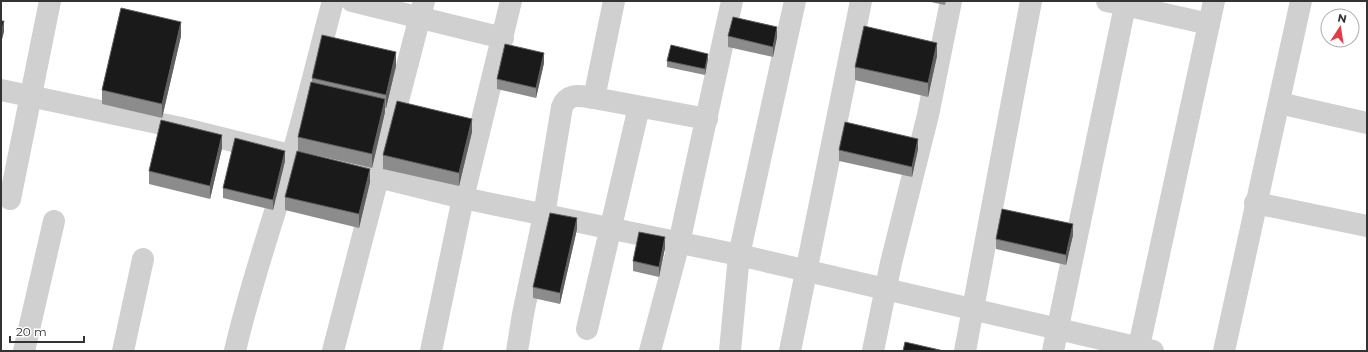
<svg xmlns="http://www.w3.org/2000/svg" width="1368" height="352" font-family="Montserrat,sans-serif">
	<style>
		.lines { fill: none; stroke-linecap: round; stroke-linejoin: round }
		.street { stroke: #d0d0d0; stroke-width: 22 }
		.wall { fill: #8c8c8c }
		.shaded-wall { fill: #5f5f5f }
		.building { fill: #1a1a1a; stroke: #5f5f5f }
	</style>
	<rect width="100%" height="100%" fill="#fff"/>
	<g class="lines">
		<g class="street">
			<path d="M352,1l151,37"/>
			<path d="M1107,1l102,23"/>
			<path d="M1,90l180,38 282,70 276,57 414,96"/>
			<path d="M594,98l20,-97"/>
			<path d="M1279,103l88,20"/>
			<path d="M10,199l40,-198"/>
			<path d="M1255,203l112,23"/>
			<path d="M587,329l52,-222"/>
			<path d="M24,351l30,-130"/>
			<path d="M123,351l20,-92"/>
			<path d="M235,351c15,-66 38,-130 57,-195 15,-51 27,-103 41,-155"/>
			<path d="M333,351l91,-350"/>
			<path d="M431,351l32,-153 48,-197"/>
			<path d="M517,351l6,-37 21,-99 18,-108c6,-15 18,-11 32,-9l113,21"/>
			<path d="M650,351l29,-108 53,-242"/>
			<path d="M730,351l9,-96 56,-254"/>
			<path d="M790,351l71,-350"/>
			<path d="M873,351l18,-88 37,-148 23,-114"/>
			<path d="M965,351l66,-350"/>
			<path d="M1053,351l73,-350"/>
			<path d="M1138,351l76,-350"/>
			<path d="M1224,351l77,-350"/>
		</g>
	</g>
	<g class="wall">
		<path d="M926,1h20l-1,4z"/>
		<path d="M181,36l-19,82 -60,-14v-14z"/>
		<path d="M728,36l49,1 -4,20 -45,-10z"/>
		<path d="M937,56l-9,41 -73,-17v-13z"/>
		<path d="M708,59l-3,16 -38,-8v-6z"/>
		<path d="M544,63l-8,35 -39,-9v-10z"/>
		<path d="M396,66l-10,42h-1v4l-13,56 -74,-17v-14l14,-55v-4z"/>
		<path d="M472,132l-13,54 -76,-17v-14z"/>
		<path d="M222,148l-12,51 -61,-15v-13z"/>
		<path d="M918,149l-6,28 -73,-16v-11z"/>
		<path d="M285,161l-12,49 -50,-12v-10z"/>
		<path d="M370,182l-11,46 -74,-18v-13z"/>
		<path d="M577,229l-17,75 -27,-6v-11z"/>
		<path d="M1073,235l-7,30 -70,-16v-10z"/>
		<path d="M665,248l-6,29 -26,-6v-10z"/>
	</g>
	<g class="shaded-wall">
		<path d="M4,21v11l-3,11v-10z"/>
		<path d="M181,22v14l-19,82v-14z"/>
		<path d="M777,27v10l-4,20v-10z"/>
		<path d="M937,43v13l-9,41v-14z"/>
		<path d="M396,52v14l-10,42v-13z"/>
		<path d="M544,53v10l-8,35v-10z"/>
		<path d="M708,54v5l-3,16v-6z"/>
		<path d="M385,99v13l-13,56v-14z"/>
		<path d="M472,119v13l-13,54v-13z"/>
		<path d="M222,135v13l-12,51v-13z"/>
		<path d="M918,139v10l-6,28v-10z"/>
		<path d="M285,151v10l-12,49v-10z"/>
		<path d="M370,169v13l-11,46v-14z"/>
		<path d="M577,218v11l-17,75v-11z"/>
		<path d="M1073,224v11l-7,30v-10z"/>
		<path d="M665,237v11l-6,29v-10z"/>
	</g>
	<g class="building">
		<path d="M121,8l60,14 -19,82 -60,-14z"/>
		<path d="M733,17l44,10 -4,20 -45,-11z"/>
		<path d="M1,21h3l-3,12z"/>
		<path d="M864,26l73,17 -9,40 -73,-16z"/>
		<path d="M322,35l74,17 -10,43 -74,-17z"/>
		<path d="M505,44l39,9 -8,35 -39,-9z"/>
		<path d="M671,45l37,9 -3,15 -38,-8z"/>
		<path d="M311,82l74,17 -13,55 -74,-17z"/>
		<path d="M397,101l75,18 -13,54 -76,-18z"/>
		<path d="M161,120l61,15 -12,51 -61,-15z"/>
		<path d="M845,122l73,17 -6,28 -73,-17z"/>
		<path d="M235,138l50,13 -12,49 -50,-12z"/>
		<path d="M297,151l73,18 -11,45 -74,-17z"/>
		<path d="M1002,209l71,15 -7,31 -70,-16z"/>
		<path d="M550,213l27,5 -17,75 -27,-6z"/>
		<path d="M639,232l26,5 -6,30 -26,-6z"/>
		<path d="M905,342l39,9h-41z"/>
	</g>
	<rect width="1368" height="352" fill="none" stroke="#333333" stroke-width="4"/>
	<g transform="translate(1340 28) rotate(12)"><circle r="19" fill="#ffffff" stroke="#adadad"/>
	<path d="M0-3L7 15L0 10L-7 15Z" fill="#e63946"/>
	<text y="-6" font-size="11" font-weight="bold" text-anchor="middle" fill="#333333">N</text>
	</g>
	<path d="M10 336v6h74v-6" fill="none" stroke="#333333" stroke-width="2"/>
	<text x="16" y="336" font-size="12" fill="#333333" stroke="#ffffff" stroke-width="3" paint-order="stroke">20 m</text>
</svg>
